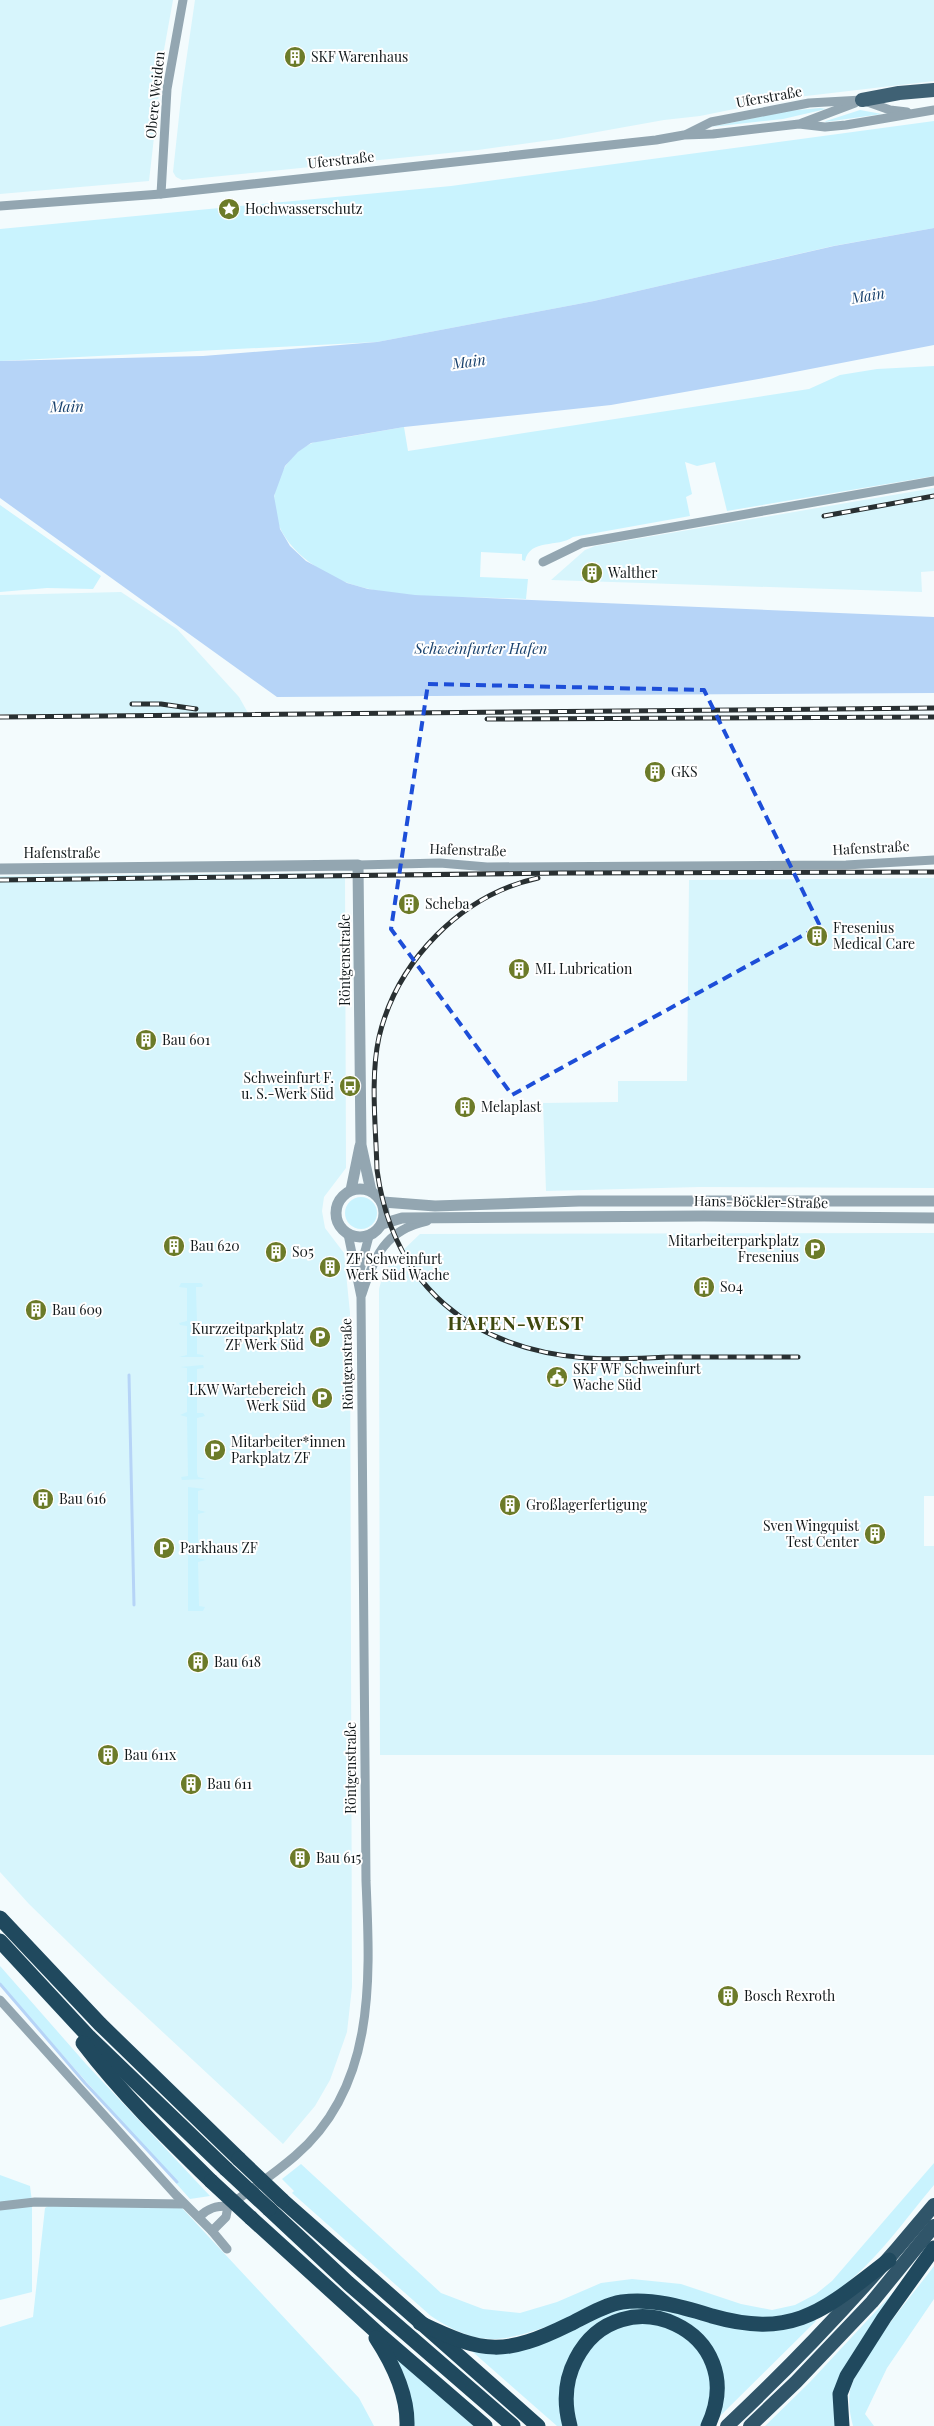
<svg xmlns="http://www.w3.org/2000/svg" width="934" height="2426" font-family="'Playfair Display',serif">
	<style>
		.built { fill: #d7f5fc }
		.green { fill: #c9f3fe }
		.water { fill: #b6d4f7 }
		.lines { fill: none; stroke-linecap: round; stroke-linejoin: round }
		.stream { stroke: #b6d4f7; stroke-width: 3 }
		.minor { stroke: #93a6b1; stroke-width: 9 }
		.tertiary { stroke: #93a6b1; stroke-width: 11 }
		.primary { stroke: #3f6174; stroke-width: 14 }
		.trunk { stroke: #305569; stroke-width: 14 }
		.motorway { stroke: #20495e; stroke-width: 15 }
		.rail-casing { stroke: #293032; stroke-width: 5 }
		.rail { stroke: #fff; stroke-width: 3; stroke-dasharray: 9; stroke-linecap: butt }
		.motorway-bridge { stroke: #20495e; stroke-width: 15 }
		.marked { fill: none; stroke: #1d4ed8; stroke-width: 4; stroke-dasharray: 10 6; stroke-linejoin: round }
		.labels { text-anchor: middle; stroke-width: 4; stroke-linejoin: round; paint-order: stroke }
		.poi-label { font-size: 14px; fill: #12191b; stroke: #fff; text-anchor: start }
		.street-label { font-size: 14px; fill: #12191b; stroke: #fff }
		.water-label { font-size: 15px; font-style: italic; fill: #19426e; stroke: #fff }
		.district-label { font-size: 19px; font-weight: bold; letter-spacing: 1px; fill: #3e480d; stroke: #fff }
	</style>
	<rect width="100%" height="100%" fill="#f3fbfd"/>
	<g class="built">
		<path d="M0,0h173l-9,50 -15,131 -149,13z"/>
		<path d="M195,0h739v81l-145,17 -89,18 -36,4 -106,19 -80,11 -296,30 -6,-3 -3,-5 9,-83z"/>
		<path d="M934,488v83l-13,1 1,20 -371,-12 34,-30 10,-4z"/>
		<path d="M121,592l56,37 62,68 9,16 -95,4 -153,-3v-119z"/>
		<path d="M345,873l1,295 -22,29 -2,14 3,17 19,25 6,60 2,674 -5,45 -17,48 -15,26 -32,38 -174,-162 -80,-78 -29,-32v-996z"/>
		<path d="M934,878v310l-235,-1 -153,4 -3,-88 75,-1v-21h69l2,-201z"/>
		<path d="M934,1233v263h-10v50h10v209h-554l-1,-466 5,-18 15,-17 21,-20z"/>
	</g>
	<g class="green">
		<path d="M820,108l6,1 -43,10 -72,8 76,-16z"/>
		<path d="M860,110l22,4 -57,8 1,-1z"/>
		<path d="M934,121v107l-101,18 -239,55 -217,41 -377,19v-132l451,-43z"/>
		<path d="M934,366v110l-207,35 -12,-49 -18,4 -12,-4 7,32 -6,3 4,19 -117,21c-15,11 -43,1 -48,24l-3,-1v-6l-41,-2 -1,25 48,2 -2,20c-54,-3 -131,2 -181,-17 -41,-16 -88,-56 -65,-106 6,-13 17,-26 30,-32 7,-4 18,-4 26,-5 23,-4 45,-8 68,-12l4,24 401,-62 31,-14 37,-6z"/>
		<path d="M0,505l101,71 -8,13 -46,-1 -47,4z"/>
		<circle cx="361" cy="1213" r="16"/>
		<path d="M181,1283h20l2,2 -1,2h-6v4l1,30 6,1 1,3 -2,3h-5v26l6,1 1,2h-25l8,-2v-29l-7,-1 -1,-2 8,-2v-33l-8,-1z"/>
		<path d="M203,1365l1,3 -7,1v44h6l2,3 -8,2v55l1,4 8,2 -24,1 -1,-3 7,-1 -1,-59 -7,-2 7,-3v-44l-7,-1z"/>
		<path d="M188,1487l17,2 -7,2v19l8,2 -8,2v44l8,2 -8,2 1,44 6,1 -2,4h-15z"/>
		<path d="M0,1966l86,98 124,132 -20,3 -190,-215z"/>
		<path d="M934,2163v22c-36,43 -71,96 -123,122 -54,27 -103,-4 -158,-11 -11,-1 -28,8 -40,11 -20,6 -41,11 -62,18 -51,18 -73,22 -120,-9l-139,-123 2,-2 -12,-12 19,-15 140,129 42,16 37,4 37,-11 44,-19 31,-4 49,5 60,20 31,6 23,-5 21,-11 16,-13z"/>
		<path d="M0,2175l30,11 2,16h-32z"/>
		<path d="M53,2203l128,4 178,191 15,28h-374v-99l33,-10 12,-109z"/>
		<path d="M32,2206v86l-32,8v-93z"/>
		<path d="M934,2266v33l-47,69 -22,46 9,12h-21c-3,-11 -5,-24 -3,-35 6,-30 64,-98 84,-125z"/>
		<path d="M904,2281l-36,49 -30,96h-73l45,-44z"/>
		<path d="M653,2306l53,15 108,-4 2,4 -96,95 -8,-62 -61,-41 -72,33 -14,80h-8l-91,-80 30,5 122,-42z"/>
		<path d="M653,2320l43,23 18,40 -11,43h-127l-4,-29 8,-38 32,-32z"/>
		<path d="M392,2352l85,74h-64z"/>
	</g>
	<path class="water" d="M934,228v117l-165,32 -158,28 -207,22 -93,16 -13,9 -13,14 -11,30 6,33 10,17 16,15 41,22 21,6 47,6 519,22v76l-657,4 -277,-199v-137l203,-5 174,-14 217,-41 240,-55z"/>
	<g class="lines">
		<g class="stream">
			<path d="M129,1375l5,230"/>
			<path d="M0,1984l85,99 92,99"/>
		</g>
		<g class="minor">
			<path d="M802,123l53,-20"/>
			<path d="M687,134l24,-12 98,-19 53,-3 28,10 17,2"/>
			<path d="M161,194l6,-105 16,-89"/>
			<path d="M0,206l161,-12 495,-54 28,-5 29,-1 86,-10 26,3 21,-2 88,-15"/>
			<path d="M543,562l39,-19 352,-62"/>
			<path d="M358,865l82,-2 47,4 359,-2 88,-5"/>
			<path d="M359,1274l10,-38"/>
			<path d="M362,1294c12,-37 23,-64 65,-73"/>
			<path d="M0,2000l176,195 36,36 15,18"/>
			<path d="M0,2206l35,-4 149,2"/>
			<path d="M199,2217c9,-9 17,-11 29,-11 23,-16 46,-32 67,-50 82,-70 75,-179 71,-275l-5,-584 -13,-63"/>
			<path d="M212,2231l14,-14 2,-11"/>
		</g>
		<g class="tertiary">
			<path d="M0,869l358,-4 3,280 10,46"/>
			<circle cx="360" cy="1213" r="24"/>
			<path d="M351,1190l9,-44"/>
			<path d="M383,1202l52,4 144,-5h355"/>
			<path d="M382,1224l20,-6 302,-2 230,2"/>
		</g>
		<path class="primary" d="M862,100l37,-7 35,-3"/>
		<g class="trunk">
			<path d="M727,2426c76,-71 141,-141 207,-221"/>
			<path d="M750,2426l46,-44 76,-80 62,-76"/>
		</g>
		<g class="motorway">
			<path d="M0,1918l100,106 139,135"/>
			<path d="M0,1941l89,96 137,132"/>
			<path d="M83,2043c38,50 83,94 128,138"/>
			<path d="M282,2200l256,226"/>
			<path d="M269,2209l79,74 165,143"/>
			<path d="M251,2218l131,119 103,89"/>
			<path d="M420,2323c64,31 85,33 150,1 16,-8 34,-19 52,-22 31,-4 60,5 90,14 84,24 114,-8 177,-56"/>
			<path d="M376,2338c17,26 32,56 31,88"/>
			<path d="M570,2426c-6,-22 -5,-46 6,-67 44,-86 177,-29 132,67"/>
			<path d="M842,2426l-2,-32 7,-18 37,-58 50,-70"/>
		</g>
		<g class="rail-casing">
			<g id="rail">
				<path d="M824,516l110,-20"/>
				<path d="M132,704h29l35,5"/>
				<path d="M0,717l934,-9"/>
				<path d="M487,719l447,-2"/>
				<path d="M538,878c-77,17 -141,83 -159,159 -9,41 -3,92 -2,133 16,116 94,179 209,188 27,2 56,0 83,-1 43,0 86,0 129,0"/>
				<path d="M0,880l560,-7 374,-1"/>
			</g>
		</g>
		<use href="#rail" class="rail"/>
		<g class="motorway-bridge">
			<path d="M239,2159l43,41"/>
			<path d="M226,2169l43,40"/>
			<path d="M211,2181l40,37"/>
		</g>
	</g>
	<path class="marked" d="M428,684l276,6 116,236 -308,169 -121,-166z"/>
	<defs>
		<g id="building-disc" transform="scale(1.125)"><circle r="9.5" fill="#6c7b29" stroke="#fff"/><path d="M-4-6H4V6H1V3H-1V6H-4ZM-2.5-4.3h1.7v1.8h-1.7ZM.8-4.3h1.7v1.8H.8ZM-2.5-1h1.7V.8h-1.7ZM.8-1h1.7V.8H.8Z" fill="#fff"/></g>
		<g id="sight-disc" transform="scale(1.125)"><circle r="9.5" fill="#6c7b29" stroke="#fff"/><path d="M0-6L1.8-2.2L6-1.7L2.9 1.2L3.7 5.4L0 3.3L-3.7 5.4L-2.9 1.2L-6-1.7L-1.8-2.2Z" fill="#fff"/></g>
		<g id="bus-disc" transform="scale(1.125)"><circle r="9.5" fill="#6c7b29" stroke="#fff"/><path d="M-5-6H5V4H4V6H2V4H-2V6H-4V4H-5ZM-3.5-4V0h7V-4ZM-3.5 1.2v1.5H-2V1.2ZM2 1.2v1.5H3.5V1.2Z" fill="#fff"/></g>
		<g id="parking-disc" transform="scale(1.125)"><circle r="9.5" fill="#6c7b29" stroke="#fff"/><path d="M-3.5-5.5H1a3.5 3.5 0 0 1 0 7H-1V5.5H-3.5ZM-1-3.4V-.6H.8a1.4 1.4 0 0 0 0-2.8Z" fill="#fff"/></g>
		<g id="civic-disc" transform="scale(1.125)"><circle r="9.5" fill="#6c7b29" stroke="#fff"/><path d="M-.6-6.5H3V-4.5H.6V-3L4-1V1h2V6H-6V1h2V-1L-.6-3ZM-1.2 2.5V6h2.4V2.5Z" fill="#fff"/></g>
	</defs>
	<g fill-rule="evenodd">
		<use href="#building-disc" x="295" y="57"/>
		<use href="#sight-disc" x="229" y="209"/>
		<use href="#building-disc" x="592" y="573"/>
		<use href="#building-disc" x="655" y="772"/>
		<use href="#building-disc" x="409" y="904"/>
		<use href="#building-disc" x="817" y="936"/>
		<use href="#building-disc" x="519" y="969"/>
		<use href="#building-disc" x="146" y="1040"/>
		<use href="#bus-disc" x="350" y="1086"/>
		<use href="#building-disc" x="465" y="1107"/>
		<use href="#building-disc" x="174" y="1246"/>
		<use href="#parking-disc" x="815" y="1249"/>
		<use href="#building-disc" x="276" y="1252"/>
		<use href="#building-disc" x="330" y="1267"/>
		<use href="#building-disc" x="704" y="1287"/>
		<use href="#building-disc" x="36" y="1310"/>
		<use href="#parking-disc" x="320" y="1337"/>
		<use href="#civic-disc" x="557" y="1377"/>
		<use href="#parking-disc" x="322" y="1398"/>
		<use href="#parking-disc" x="215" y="1450"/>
		<use href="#building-disc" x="43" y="1499"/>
		<use href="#building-disc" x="510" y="1505"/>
		<use href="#building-disc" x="875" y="1534"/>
		<use href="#parking-disc" x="164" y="1548"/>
		<use href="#building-disc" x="198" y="1662"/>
		<use href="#building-disc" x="108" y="1755"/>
		<use href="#building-disc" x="191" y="1784"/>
		<use href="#building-disc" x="300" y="1858"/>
		<use href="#building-disc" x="728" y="1996"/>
	</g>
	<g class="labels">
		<g class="poi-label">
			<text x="311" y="62">SKF Warenhaus</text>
			<text x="245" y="214">Hochwasserschutz</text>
			<text x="608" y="578">Walther</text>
			<text x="671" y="777">GKS</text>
			<text x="425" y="909">Scheba</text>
			<text x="833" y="933">Fresenius<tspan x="833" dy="16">Medical Care</tspan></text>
			<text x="535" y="974">ML Lubrication</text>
			<text x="162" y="1045">Bau 601</text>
			<text x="334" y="1083" text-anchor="end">Schweinfurt F.<tspan x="334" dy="16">u. S.-Werk Süd</tspan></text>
			<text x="481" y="1112">Melaplast</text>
			<text x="799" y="1246" text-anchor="end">Mitarbeiterparkplatz<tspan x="799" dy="16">Fresenius</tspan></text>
			<text x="190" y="1251">Bau 620</text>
			<text x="292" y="1257">S05</text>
			<text x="346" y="1264">ZF Schweinfurt<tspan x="346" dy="16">Werk Süd Wache</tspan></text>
			<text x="720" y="1292">S04</text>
			<text x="52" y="1315">Bau 609</text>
			<text x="304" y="1334" text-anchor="end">Kurzzeitparkplatz<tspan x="304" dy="16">ZF Werk Süd</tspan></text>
			<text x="573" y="1374">SKF WF Schweinfurt<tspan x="573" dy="16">Wache Süd</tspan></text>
			<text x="306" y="1395" text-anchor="end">LKW Wartebereich<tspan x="306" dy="16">Werk Süd</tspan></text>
			<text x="231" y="1447">Mitarbeiter*innen<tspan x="231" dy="16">Parkplatz ZF</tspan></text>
			<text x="59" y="1504">Bau 616</text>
			<text x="526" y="1510">Großlagerfertigung</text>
			<text x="859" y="1531" text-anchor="end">Sven Wingquist<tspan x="859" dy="16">Test Center</tspan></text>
			<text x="180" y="1553">Parkhaus ZF</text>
			<text x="214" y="1667">Bau 618</text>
			<text x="124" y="1760">Bau 611x</text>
			<text x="207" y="1789">Bau 611</text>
			<text x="316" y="1863">Bau 615</text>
			<text x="744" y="2001">Bosch Rexroth</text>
		</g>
		<g class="street-label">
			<text transform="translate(155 95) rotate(-84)" y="5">Obere Weiden</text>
			<text transform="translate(769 97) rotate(-10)" y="5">Uferstraße</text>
			<text transform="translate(341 160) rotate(-6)" y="5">Uferstraße</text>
			<text transform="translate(871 848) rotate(-3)" y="5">Hafenstraße</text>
			<text transform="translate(468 850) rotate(2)" y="5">Hafenstraße</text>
			<text x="62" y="858">Hafenstraße</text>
			<text transform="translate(345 960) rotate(-90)" y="5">Röntgenstraße</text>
			<text transform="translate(761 1202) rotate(1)" y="5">Hans-Böckler-Straße</text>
			<text transform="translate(347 1364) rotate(-91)" y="5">Röntgenstraße</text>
			<text transform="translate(351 1768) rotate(-90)" y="5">Röntgenstraße</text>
		</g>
		<g class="water-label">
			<text transform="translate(868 296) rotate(-10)" y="5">Main</text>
			<text transform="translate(469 362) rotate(-8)" y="5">Main</text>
			<text transform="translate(67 407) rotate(-1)" y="5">Main</text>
			<text x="481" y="654">Schweinfurter Hafen</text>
		</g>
		<g class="district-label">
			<text x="516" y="1330">HAFEN-WEST</text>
		</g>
	</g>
</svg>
